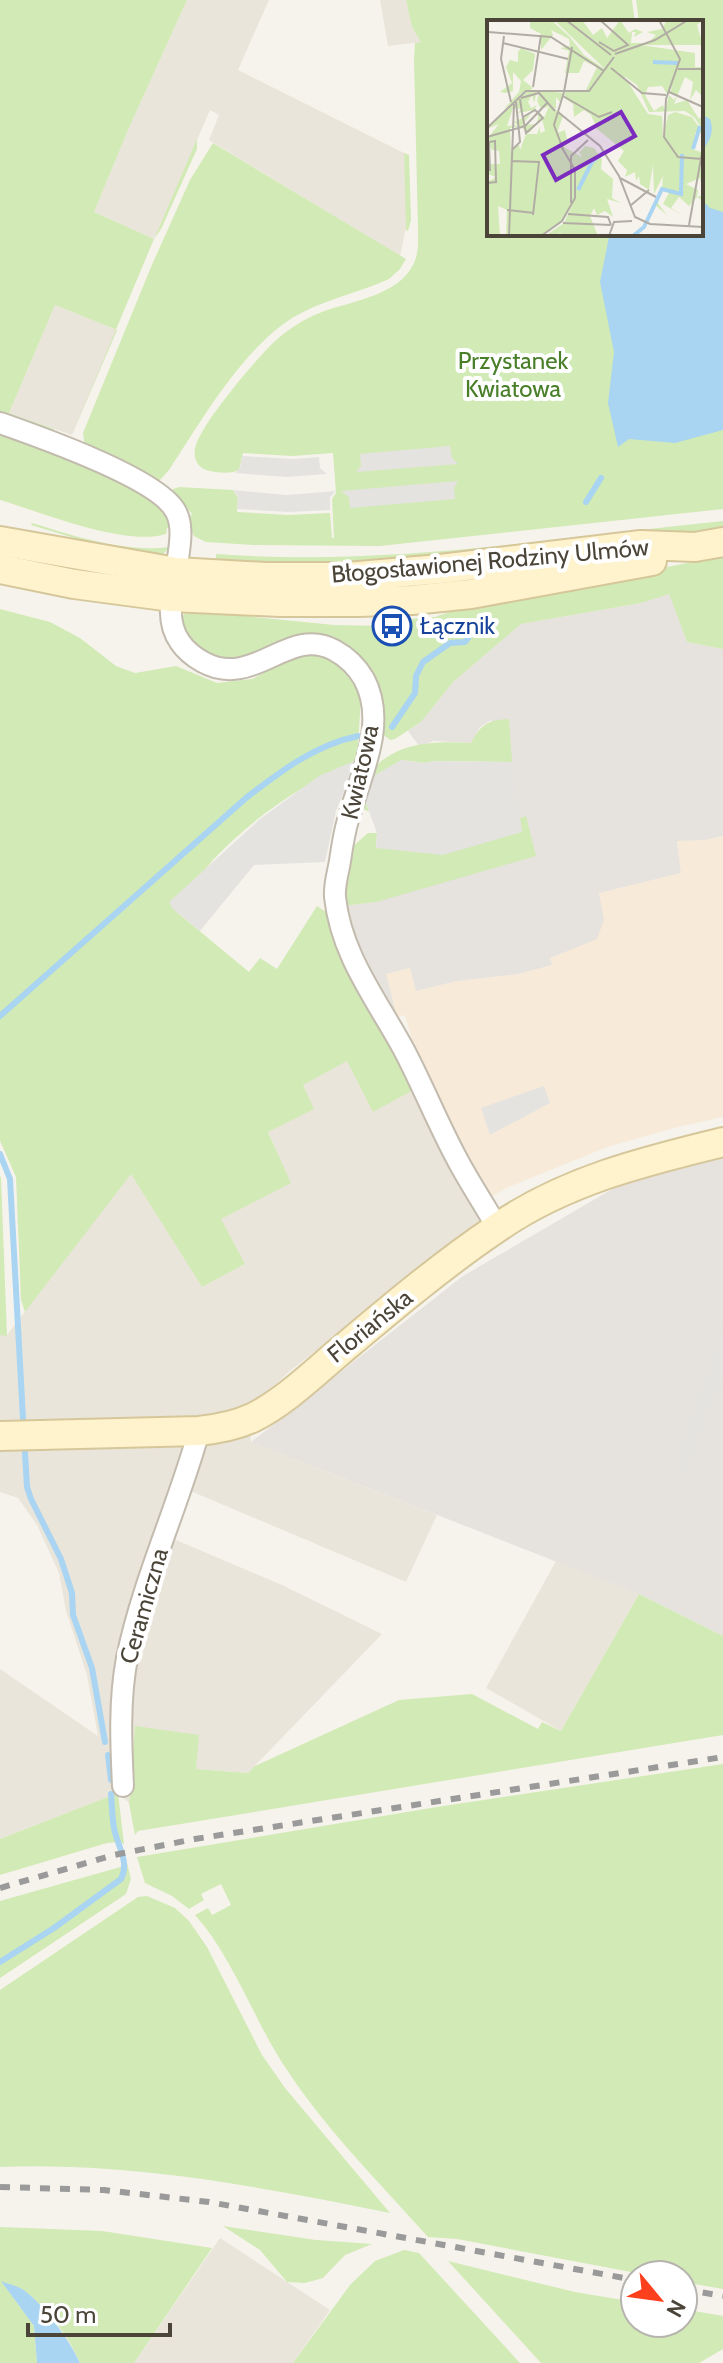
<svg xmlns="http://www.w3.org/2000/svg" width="723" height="2363" font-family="Cabin,sans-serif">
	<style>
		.residential { fill: #eae5da }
		.commercial { fill: #f7ead8 }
		.industrial { fill: #e6e2dd }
		.green { fill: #d2eab5 }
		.parking { fill: #e5e3e0 }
		.water { fill: #a9d4f2 }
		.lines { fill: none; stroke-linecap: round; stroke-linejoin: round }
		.stream { stroke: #a9d4f2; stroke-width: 6 }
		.street-casing { stroke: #c2bbae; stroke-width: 24 }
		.secondary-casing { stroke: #d6c79b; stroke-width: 32 }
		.street { stroke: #fff; stroke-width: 20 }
		.secondary { stroke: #fff3cd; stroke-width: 28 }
		.rail { stroke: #9a9a9a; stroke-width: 6; stroke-dasharray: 10 10; stroke-linecap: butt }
		.labels { text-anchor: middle; stroke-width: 8; stroke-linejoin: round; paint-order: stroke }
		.park-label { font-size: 24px; fill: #4a7f2a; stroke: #fff }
		.street-label { font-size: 24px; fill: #4b4439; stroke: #fff }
		.transit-label { font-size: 24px; fill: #164399; stroke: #fff; text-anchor: start }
		.inset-river { fill: none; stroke: #a9d4f2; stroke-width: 4 }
		.inset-road { fill: none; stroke: #b2ada4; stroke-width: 2 }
		.view { fill: #7b2cbf; fill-opacity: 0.15; stroke: #7b2cbf; stroke-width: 4 }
		.inset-edge { fill: none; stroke: #4b4439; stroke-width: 4 }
	</style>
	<rect width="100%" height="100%" fill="#f6f3ec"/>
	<g class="residential">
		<path d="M187,0h82l-31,70 166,83 3,70 -7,33 -191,-116 10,-25 -9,-5 -56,129 -60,-27 34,-82z"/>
		<path d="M380,0h26l6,27 10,15 -34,4z"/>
		<path d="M55,305l62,25 -45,105 -63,-22z"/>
		<path d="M347,1060l68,29 65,132 -190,150 -42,38 3,33 186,73 -31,67 -218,-92 -19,47 113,48 100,49 -134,139 -52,-4 -61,-43 -6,77 -11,-10 -118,46v-170l98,67 -11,-61 -21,-64 -7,-38 -22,-48 -19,-27 -18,-6v-157h7l124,-162 71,114 43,-23 -25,-45 70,-36 -22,-52 45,-22 -10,-24z"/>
		<path d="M556,1561l83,33 -78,137 -75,-43z"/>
		<path d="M220,2238l110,72 -37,53h-159z"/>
	</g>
	<path class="commercial" d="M723,836v281l-41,9 -72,20 -104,42 -15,9 -7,-3 -65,-128 -14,-51 -8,2 -12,-43 25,-6 7,23 40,-10 61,-7 33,-9 -1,-7 37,-16 17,-22 -6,-27 83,-20 -4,-32 28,-1z"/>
	<g class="industrial">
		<path d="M669,593l18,49 36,7v187l-18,4 -28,1 4,32 -82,20 5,27 -7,19 -47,19 2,7 -34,9 -61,7 -41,10 -6,-23 -24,6 11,43 -4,2 -38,-71 -12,-42 33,-4 150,-86 -6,2 -29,-98 -11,7 -9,16 -37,-2 -15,5 -11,-15 13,-9 32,-40 68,-58 120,-21z"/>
		<path d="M723,1156v480l-84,-42 -388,-152 212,-166 158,-92z"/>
	</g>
	<g class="green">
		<path d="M0,0h187l-59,130 -34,82 60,27 43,-100v10l-36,80 -7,10 -84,200 47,-109 -62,-25 -46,108 45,16 -3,8 -51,-18z"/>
		<path d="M406,0h226l3,22h-146v212h212v-212h-62l-3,-22h87v509l-343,37 -127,-1 -47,-3 -12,-6 -7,-16 5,-6 -21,-24 8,-3 54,3 5,8 -1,14 51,3 42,-2 2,25h2l-2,-39 4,-6 -3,-40 -41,3 -49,-3 -4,17c-8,4 -20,3 -29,1 -12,-2 -17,-12 -15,-22 3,-22 59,-87 76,-104 14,-14 32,-26 51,-33 29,-11 75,-16 91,-47 6,-11 5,-23 5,-36l-4,-169 1,-17 6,-1 -9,-15z"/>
		<path d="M213,143l193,116 -6,10 -11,10c-31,14 -67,21 -97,39 -51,33 -90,102 -123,152l-10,11 -7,1 -67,-34 -2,-15 68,-166 39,-87z"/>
		<path d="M404,153l5,2 2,65 -3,11 -2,-1z"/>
		<path d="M0,429l123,50 43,30 6,19h-5l-1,6c-41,13 -125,-22 -166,-34z"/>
		<path d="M723,521v10l-339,34 -168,-2v-9c169,13 339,-16 507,-33z"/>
		<path d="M32,523c43,13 92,30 138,24l-10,10 -26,-1 -103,-31z"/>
		<path d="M723,556v93l-36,-7 -18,-48 -28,9 -120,21 -68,58 -32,40 -26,17 -5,1 -9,-7 -37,-87c-29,4 -106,22 -131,12 -18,-6 -25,-20 -32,-36l3,-8 12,-3 138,14 51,1v4l25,-3 1,-8 24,-2 28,-10z"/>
		<path d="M0,609l50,13 30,16 36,28 19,7 41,-7 41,17 35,-4 48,-25 19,-1 15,9 18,19 9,17 -4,62c-52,22 -105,58 -144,100 -14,16 -26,33 -40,49l76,63 11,-14 17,11 40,-63 9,6 26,58 63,119 -42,23 -26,-51 -44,24 11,24 -46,23 23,51 -70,36 24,45 -43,23 -71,-113 -106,138 -4,-12 -5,-123 -16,-36z"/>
		<path d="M509,719l3,43 -77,-1 -11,2 -23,-3 -36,39 4,13 -11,-6c5,-11 9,-32 18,-40 25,-25 63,-25 95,-23 10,-19 17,-23 38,-24z"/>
		<path d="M526,816l10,40 -160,46 -33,4 8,-58 17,-15h9l-1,14 146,-15 -2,-14z"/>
		<path d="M0,1176l1,2 6,158 -7,-1z"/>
		<path d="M639,1594l84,42v99l-585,96 -3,4 -6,-32 6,-77 64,9 -3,34 52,4 7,-7 144,-66 73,-6 66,35 4,-7 19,9z"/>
		<path d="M723,1764v525l-40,-7v-7h-36l-190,-36 -29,-2c-48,-54 -99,-104 -139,-164 -34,-49 -55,-115 -94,-158l13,-7 4,7 19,-10 -10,-21 -20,10 3,6 -15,9 -17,-13 -27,-13 -8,-26 300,-50z"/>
		<path d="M118,1793l6,51 -4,-2 -13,1 -107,32v-36z"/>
		<path d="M127,1863l4,16 -5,15 -126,84v-77l124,-35z"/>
		<path d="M147,1896l28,12 14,13 18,26 55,108 23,33 105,125c-127,-26 -259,-51 -390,-46v-177l138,-93z"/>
		<path d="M223,2226l93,14 56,4 -27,11 -22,23 -18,5 -18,-1 -27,-32z"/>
		<path d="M0,2227l102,4 110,17 -78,115h-54c-10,-25 -33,-55 -54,-71 -6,-5 -16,-7 -24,-10l32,44 3,37h-37z"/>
		<path d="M404,2250l15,3 101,110h-227l57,-78 25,-24z"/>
		<path d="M448,2261l127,31 60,10v21h48v-14l40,7v33l-24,14h-158z"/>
	</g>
	<g class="parking">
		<path d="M450,446l2,12 6,6 -102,8 5,-6 -1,-12z"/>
		<path d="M242,456l52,3 25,-2 1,11 7,6 -41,3 -51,-4 5,-5z"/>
		<path d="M458,481l-4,7 1,11 -105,9 -1,-11 -8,-6z"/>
		<path d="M233,490l53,5 50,-4 -6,6v13l-41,2 -52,-3 1,-12z"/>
		<path d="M357,760l-21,51 -11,51 -71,3 -54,66 -27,-22 -4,-7 91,-83 59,-43z"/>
		<path d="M401,760l23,3 11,-2 77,1 10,70 -79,23 -67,-7 1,-15 -12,-33 5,-22z"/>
		<path d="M544,1086l6,17 -60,32 -9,-27z"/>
		<path d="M723,1326v53l-38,97 -13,-10z"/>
	</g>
	<g class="water">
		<path d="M701,114l9,5c5,14 -1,23 -9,33z"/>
		<path d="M701,199l9,9 13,4v218l-48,13 -46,-4 -11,8 -10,-44 6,-51 -14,-70 9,-45 1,-3h91z"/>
		<path d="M1,2281c7,3 18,5 24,10 19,14 46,51 55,72h-43l-3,-37z"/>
	</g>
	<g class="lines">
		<g class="stream">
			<path d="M586,502l15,-24"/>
			<path d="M392,727l23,-34 1,-17 7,-14 27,-19 15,-1 15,-20"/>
			<path d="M0,1016l246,-218c35,-27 69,-53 112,-62"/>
			<path d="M0,1154l10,25 13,240"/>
			<path d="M25,1453l2,34 4,12 30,60 11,34 1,22 19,53 13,74"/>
			<path d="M108,1755l3,25"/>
			<path d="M0,1962l54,-34 67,-49c9,-17 -4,-34 -7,-51 -2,-11 -2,-23 -3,-34"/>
		</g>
		<g class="street-casing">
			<g id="street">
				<path d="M0,423c37,13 160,56 176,89 9,17 2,42 0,60 -4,23 -11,49 4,70 6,9 14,15 23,20 51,28 85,-37 131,-12 13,7 23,17 30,29 24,45 -4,97 -16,141 -4,13 -6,27 -8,41 -2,12 -6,24 -5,36 6,58 42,103 69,153 19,36 34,74 53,109 12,23 27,45 40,68"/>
				<path d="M123,1786c-2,-42 -4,-86 4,-128 16,-78 51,-151 72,-227"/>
			</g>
		</g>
		<g class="secondary-casing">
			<g id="secondary">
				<path d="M0,541l176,31 90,5h81l93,-8 201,-24 54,2 28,-5"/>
				<path d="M0,569l74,15 98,13 108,5h79l53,-2 59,-6 181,-33"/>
				<path d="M0,1436l199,-5c18,-2 36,-5 53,-13 31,-15 61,-44 87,-66 51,-43 103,-87 158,-124 67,-47 148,-67 226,-86"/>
			</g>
		</g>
		<use href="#street" class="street"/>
		<use href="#secondary" class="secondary"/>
		<g class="rail">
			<path d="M0,1888l114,-33 81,-16 528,-82"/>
			<path d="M0,2187l104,3 105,12 426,78"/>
			<path d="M683,2289l40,7"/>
		</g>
	</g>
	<defs>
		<g id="bus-ring" transform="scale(2)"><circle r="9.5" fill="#fff" stroke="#1a4fb4" stroke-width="1.5"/><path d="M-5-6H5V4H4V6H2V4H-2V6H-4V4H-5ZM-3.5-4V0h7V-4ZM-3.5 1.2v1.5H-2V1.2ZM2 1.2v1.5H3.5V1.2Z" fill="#1a4fb4"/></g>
	</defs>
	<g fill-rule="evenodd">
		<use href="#bus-ring" x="392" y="626"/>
	</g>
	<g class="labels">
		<g class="park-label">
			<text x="513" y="369">Przystanek<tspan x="513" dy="28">Kwiatowa</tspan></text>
		</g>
		<g class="street-label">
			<text transform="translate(490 561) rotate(-5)" y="8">Błogosławionej Rodziny Ulmów</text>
			<text transform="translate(360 772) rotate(-77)" y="8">Kwiatowa</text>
			<text transform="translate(370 1326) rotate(-39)" y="8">Floriańska</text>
			<text transform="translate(144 1606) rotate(-74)" y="8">Ceramiczna</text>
		</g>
		<g class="transit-label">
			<text x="420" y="634">Łącznik</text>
		</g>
	</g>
	<g transform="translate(487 20)">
		<rect width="216" height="216" fill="#f6f3ec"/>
		<path d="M43,0h21l18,16 15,19 22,15 -52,-50h28l11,15 9,-7 5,10 13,-18h6l-4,3 7,10 6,-4 8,3 -9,5 2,-5h-4l-1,11h17l8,-8 -9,-3 15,-3 5,-9h36l-6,5 6,20h-62l54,8v14h8l-1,29 -6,-6 -6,10 3,-18 -8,-5 -11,27 13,-4 12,19 4,-4v15l-9,-13 -9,-6 -36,1 -12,-27 -13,-9 24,38 14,2 1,21 5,-22 7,-3 17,5 11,16h-8l-1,17 7,2 2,41 -3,-15 -14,6 12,6 -1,7 6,-2v6l-6,-4 -8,9 -10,-9 -8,11 14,9 -22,-13 7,-13 -7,-2 -6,13 10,13 -13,-11 8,-15 1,-13 -9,18 -1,-30 -4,26 -9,-6 -1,-8 -3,5 -1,-9 -10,5 2,-7 -9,-9 6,-10 -27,-22 -6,-14 -7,-5 -10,7 -1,-13 -9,-6 2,-8h20l11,-23 -13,-6 -5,12h-14l4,-22 -9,-3 10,-2 -1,-7 -18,-9 2,5 -12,15v-16l-11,-6zM175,66l5,8 6,-8 -3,6 7,4 -3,4 -5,-5 -4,16 -2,-6 -9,6 -9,-16 3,-8zM31,27v5l3,-4 14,6 -2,16 -10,10 10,8 -30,22 16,-18 2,-11 -8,-9v19l-7,2 -6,-1 12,-9 -6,-16 4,-7 8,2zM49,70l27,3 -3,9 -4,-5v12l-5,-3 12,10 -6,17 8,-3 2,9 8,-3 -11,11 18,10 -7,-11 5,6 5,-6 9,2 8,11 -1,10 12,10 -1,19 9,5 -14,-4 6,18 -8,-6 -8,4 -3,-7 -4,8 8,20h-37l-1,-5 -1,5h-14l19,-13 10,-22 -13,21 -21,14h-34l1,-26 -9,-4 2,30h-13v-54l9,-5 -8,-3 -1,5v-15h13l-1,-13 -7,-1 -5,-11 12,-15 -12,5 34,-35zM50,71l2,2 -2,8 4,8 8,-3 -5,12 -5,-7 -2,13 -15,1 9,-11 -17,8 4,3 -11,1 6,-18 8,1 -3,4 16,-3 3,-5 -6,3 -3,-6 4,-7 2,8zM55,99l3,12 -5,2v-7l-3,8h-11l-6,16 -1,-6 -8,8 -1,-24 9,-2 10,7z" fill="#d2eab5" fill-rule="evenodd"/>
		<path class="inset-river" d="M166,42l25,1M206,129l7,-23M91,170l14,-28 11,-9M146,216l11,-9 18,-38 19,5 1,-40"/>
		<path class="inset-road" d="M79,0l45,35M172,0l21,39 -14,40 -2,38 14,20 24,2M1,12l63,5 53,34M17,16l-3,23 10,43M112,22l15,9 14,-6 -28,-25M16,23l65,16M128,34l40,-14 33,-20M124,48l31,25 24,2M191,49h25M46,67l8,-52M77,72l8,-45M182,72l34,15M76,76l36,21 13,-5M34,78l18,-5 16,18M33,79l2,14 4,20 17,-15 -8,-8 -12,7M71,92l42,34 19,30 16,41 15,7 53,3M0,108l39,-37h63l25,-34M0,117l38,-11 23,-24M76,129l-9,-24 10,-33M25,130l8,-8 -4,-40M25,141l27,1 -6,53M133,158l36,19M0,163l9,-1 -1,-41 -6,1 1,29M84,183v-47l17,-16M143,186l19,-16M20,190l27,3M81,194l40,3 3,8M76,203l48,2M202,205l13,-72M22,216l5,-132M54,216l21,-15 13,-23v-28l-14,-24M122,216l5,-14 18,-1"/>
		<path class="view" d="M134,92l14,24 -79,44 -13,-25z"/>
		<rect width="216" height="216" class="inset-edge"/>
	</g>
	<g transform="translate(659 2299) rotate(119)"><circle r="38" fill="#ffffff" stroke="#b7b4b0" stroke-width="2"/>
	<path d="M0-6L14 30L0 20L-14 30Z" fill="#fc3f1d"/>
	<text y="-12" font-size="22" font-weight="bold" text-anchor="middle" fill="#4b4439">N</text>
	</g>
	<path d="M28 2323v12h142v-12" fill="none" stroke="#4b4439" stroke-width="4"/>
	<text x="40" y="2323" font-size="24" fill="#4b4439" stroke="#ffffff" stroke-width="6" paint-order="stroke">50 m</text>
</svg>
